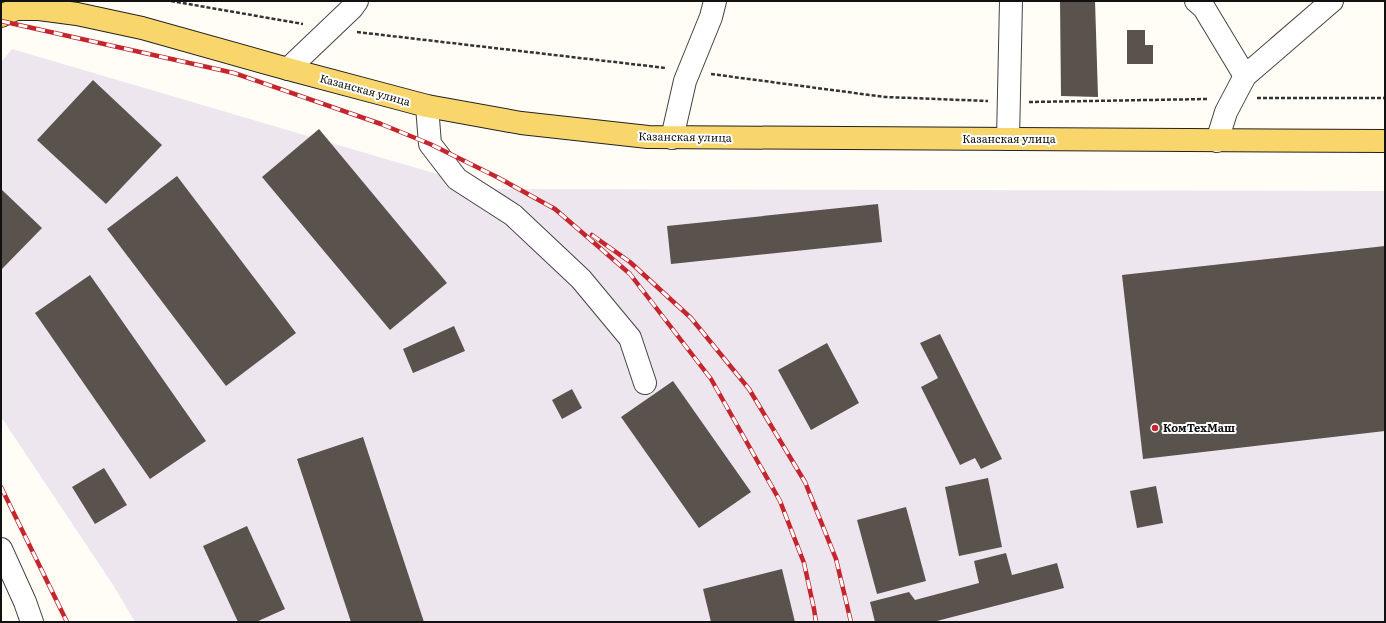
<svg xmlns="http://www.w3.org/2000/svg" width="1386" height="623" font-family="Literata,serif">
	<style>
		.industrial { fill: #eee6ef }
		.building { fill: #5a524d }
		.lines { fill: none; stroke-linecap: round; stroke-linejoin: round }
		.minor-casing { stroke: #444; stroke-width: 24 }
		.major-casing { stroke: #222; stroke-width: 24 }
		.path { stroke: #333; stroke-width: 2.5; stroke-dasharray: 4 2; stroke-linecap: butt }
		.minor { stroke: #fff; stroke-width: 22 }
		.major { stroke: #f9d66b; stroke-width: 22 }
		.rail-casing { stroke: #c4262e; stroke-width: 4.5 }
		.rail { stroke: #fff; stroke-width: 3; stroke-dasharray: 9; stroke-linecap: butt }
		.poi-dot { fill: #c4262e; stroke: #fff; stroke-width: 1.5 }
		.labels { text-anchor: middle; stroke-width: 4; stroke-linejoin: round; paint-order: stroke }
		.street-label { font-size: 11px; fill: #111; stroke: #fff }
		.poi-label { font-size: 11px; font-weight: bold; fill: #111; stroke: #fff; text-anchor: start }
	</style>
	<rect width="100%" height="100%" fill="#fffdf5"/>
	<path class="industrial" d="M12,49l476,140 897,2v431h-1250l-22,-37 -112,-168v-355z"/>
	<g class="building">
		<path d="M1060,1h35l3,96 -37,-1z"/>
		<path d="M1127,30h18v15h8v19h-26z"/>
		<path d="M93,80l69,65 -56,59 -69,-64z"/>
		<path d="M319,129l128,154 -57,47 -128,-153z"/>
		<path d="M177,176l119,157 -70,53 -119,-157z"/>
		<path d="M1,189l41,39 -41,42z"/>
		<path d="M878,204l4,38 -211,22 -4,-38z"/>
		<path d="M1385,246v185l-242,28 -21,-184z"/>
		<path d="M90,275l116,166 -56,38 -115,-166z"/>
		<path d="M454,326l11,25 -52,22 -10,-24z"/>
		<path d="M940,334l62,125 -21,10 -6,-11 -15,7 -39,-78 17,-9 -18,-35z"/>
		<path d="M827,343l32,60 -48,27 -33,-60z"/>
		<path d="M673,381l78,111 -52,36 -78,-111z"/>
		<path d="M572,389l10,19 -20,11 -10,-19z"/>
		<path d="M363,437l61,185h-73l-54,-163z"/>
		<path d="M104,468l23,37 -32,19 -23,-37z"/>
		<path d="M988,478l14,69 -43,9 -14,-69z"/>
		<path d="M1156,486l7,37 -26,5 -7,-37z"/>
		<path d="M906,507l20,74 -49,13 -20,-74z"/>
		<path d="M247,526l38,83 -29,13h-18l-35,-76z"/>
		<path d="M1006,553l6,22 45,-12 7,25 -131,34h-58l-5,-20 39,-10 6,8 64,-17 -5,-22z"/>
		<path d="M782,569l13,53h-84l-8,-33z"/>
	</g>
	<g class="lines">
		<g class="minor-casing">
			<g id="minor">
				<path d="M1196,1l8,7 41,68"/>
				<path d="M288,69l64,-61 5,-7"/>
				<path d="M427,106l3,38 27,35 56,36 68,64 49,59 15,45"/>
				<path d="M672,138l13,-57 26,-64 4,-16"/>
				<path d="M1008,139l3,-138"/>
				<path d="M1217,141l9,-29 19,-36 87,-75"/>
				<path d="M1,549l24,53 7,20"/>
			</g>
		</g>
		<g class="major-casing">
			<path id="major" d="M1,16l15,-7h23l38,5 65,14 146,41 139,37 94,17 127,14 737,4"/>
		</g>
		<g class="path">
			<path d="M171,1l132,23"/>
			<path d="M357,32l309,36"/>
			<path d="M711,74l174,23 103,4"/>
			<path d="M1257,98h128"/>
			<path d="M1029,102l179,-3"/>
		</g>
		<use href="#minor" class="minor"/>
		<use href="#major" class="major"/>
		<g class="rail-casing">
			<g id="rail">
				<path d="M1,21l233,52 147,51 49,20 67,33 58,32 75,65 81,105 69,122 24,62 10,46 2,13"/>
				<path d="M592,235l38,27 61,56 58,71 56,93 31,77 15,63"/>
				<path d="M1,487l66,135"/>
			</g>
		</g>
		<use href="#rail" class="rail"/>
	</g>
	<circle class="poi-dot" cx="1155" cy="428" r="4"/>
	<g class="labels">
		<g class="street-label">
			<text transform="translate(365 90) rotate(15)" y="4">Казанская улица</text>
			<text transform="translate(685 137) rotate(1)" y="4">Казанская улица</text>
			<text x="1009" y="143">Казанская улица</text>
		</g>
		<g class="poi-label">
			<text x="1163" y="432">КомТехМаш</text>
		</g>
	</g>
	<rect width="1386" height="623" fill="none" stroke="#111111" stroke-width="4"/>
</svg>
